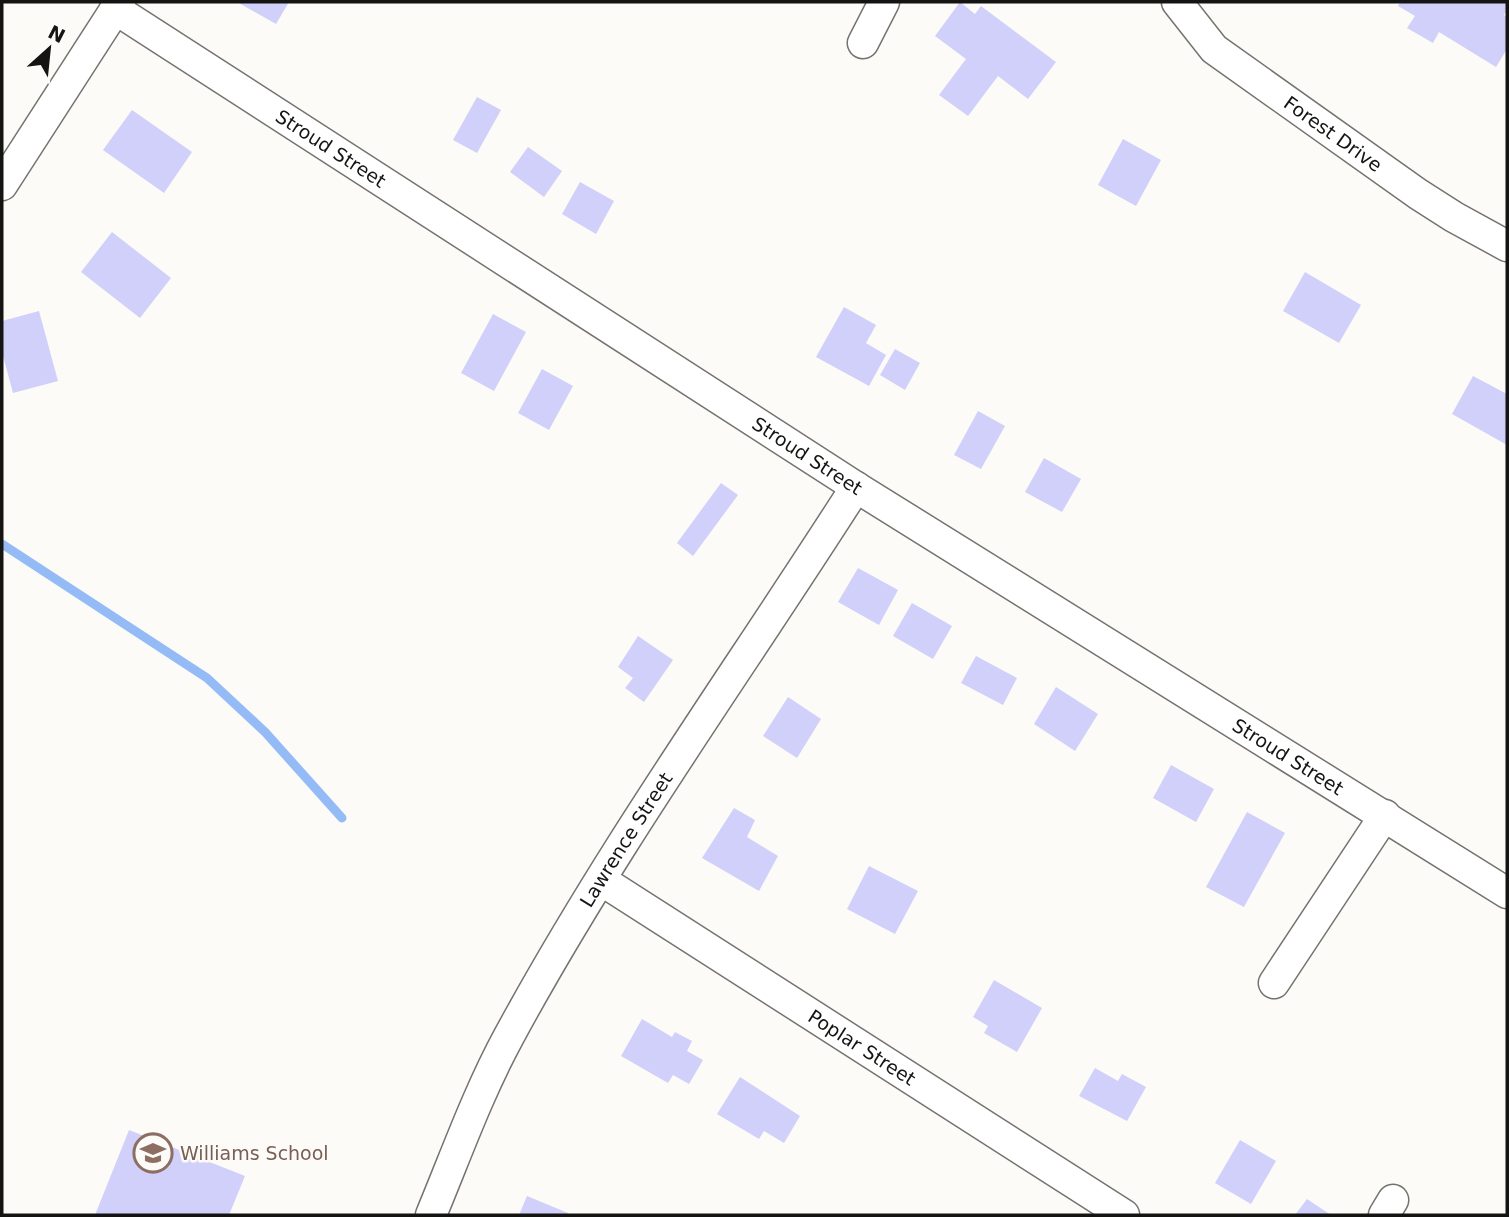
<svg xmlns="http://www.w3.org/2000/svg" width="1509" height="1217" font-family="'DejaVu Sans',sans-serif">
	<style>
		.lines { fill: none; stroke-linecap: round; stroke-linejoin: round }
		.stream { stroke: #95bbf7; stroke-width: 9 }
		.building { fill: #d1d0fa }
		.minor-casing { stroke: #747370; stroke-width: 33 }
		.minor { stroke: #fff; stroke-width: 30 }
		.labels { text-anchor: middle; stroke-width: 5; stroke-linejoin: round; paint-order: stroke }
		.street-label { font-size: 19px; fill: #141412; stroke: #fcfbf8 }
		.education-label { font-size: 19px; fill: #785e54; stroke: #fcfbf8; text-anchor: start }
	</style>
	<rect width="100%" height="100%" fill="#fcfbf8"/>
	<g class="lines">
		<path class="stream" d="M2,544l205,134 58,54 77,86"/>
	</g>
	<g class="building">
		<path d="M237,2h52l-13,22z"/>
		<path d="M960,2l15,12 6,-8 75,56 -28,37 -30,-23 -30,40 -29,-21 27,-36 -31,-23z"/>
		<path d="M1400,2h107v8l-3,5 3,2v32l-11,18 -57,-35 -6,11 -26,-15 8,-12 -17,-10z"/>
		<path d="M477,97l24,13 -24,43 -24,-13z"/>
		<path d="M132,110l60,42 -28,41 -61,-43z"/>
		<path d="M1123,139l38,21 -25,46 -38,-21z"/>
		<path d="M528,147l34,24 -18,26 -34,-25z"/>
		<path d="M580,182l34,19 -18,33 -34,-20z"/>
		<path d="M112,232l59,46 -31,40 -59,-46z"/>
		<path d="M1305,272l56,33 -22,38 -56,-32z"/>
		<path d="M844,307l32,18 -10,18 20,12 -17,31 -53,-29z"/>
		<path d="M39,311l19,70 -45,12 -11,-41v-31z"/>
		<path d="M493,314l33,18 -32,59 -33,-18z"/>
		<path d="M895,349l25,14 -15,27 -25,-15z"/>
		<path d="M542,369l31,17 -24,44 -31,-17z"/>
		<path d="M1473,376l34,18v51l-55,-31z"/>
		<path d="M978,411l27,15 -24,43 -27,-14z"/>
		<path d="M1044,458l37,21 -19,33 -37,-20z"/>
		<path d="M721,483l17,12 -45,61 -16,-13z"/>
		<path d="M858,568l40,22 -19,35 -41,-23z"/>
		<path d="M912,603l40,23 -19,33 -40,-23z"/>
		<path d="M638,636l35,24 -29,42 -19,-14 8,-10 -15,-11z"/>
		<path d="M976,656l41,22 -14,27 -42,-22z"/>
		<path d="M1056,687l42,27 -23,37 -41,-27z"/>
		<path d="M788,697l33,22 -24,39 -34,-22z"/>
		<path d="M1171,765l43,24 -18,33 -43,-24z"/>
		<path d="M734,808l21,12 -8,17 31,19 -19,35 -57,-33z"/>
		<path d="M1247,812l38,21 -41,74 -38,-20z"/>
		<path d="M869,866l49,25 -23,43 -48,-25z"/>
		<path d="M994,980l48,28 -25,44 -33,-19 4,-7 -15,-9z"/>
		<path d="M642,1019l30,18 3,-5 17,9 -5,10 16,9 -14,24 -16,-9 -5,8 -47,-27z"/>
		<path d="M1095,1068l23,13 4,-7 24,13 -19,34 -48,-25z"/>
		<path d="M740,1077l60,39 -16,27 -20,-12 -5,8 -42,-25z"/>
		<path d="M129,1130l116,46 -16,39h-134z"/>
		<path d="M1240,1140l36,21 -25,43 -36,-21z"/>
		<path d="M527,1196l41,17 -1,2h-48z"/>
		<path d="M1307,1199l24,16h-36z"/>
	</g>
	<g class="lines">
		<g class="minor-casing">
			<g id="minor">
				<path id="s1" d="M1177,2l37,47 204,145 36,23 53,29"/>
				<path id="s2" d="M115,9l741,478 651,406"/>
				<path d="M863,43l21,-41"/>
				<path d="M2,185l118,-183"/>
				<path id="s3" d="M601,880l523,335"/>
				<path d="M1274,983l111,-168"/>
				<path id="s4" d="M431,1215c25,-60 47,-122 78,-179 103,-190 231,-367 347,-549"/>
				<path d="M1384,1215l9,-15"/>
			</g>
		</g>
		<use href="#minor" class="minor"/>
	</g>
	<defs>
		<g id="school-ring" transform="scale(2.0125)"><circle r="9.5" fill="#fcfbf8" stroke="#8d6e63" stroke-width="1.5"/><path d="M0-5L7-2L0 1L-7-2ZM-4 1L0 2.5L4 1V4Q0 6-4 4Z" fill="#8d6e63"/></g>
	</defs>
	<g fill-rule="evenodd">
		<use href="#school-ring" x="153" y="1153"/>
	</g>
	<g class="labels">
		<g class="street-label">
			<text dy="7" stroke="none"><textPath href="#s1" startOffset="206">Forest Drive</textPath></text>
			<text dy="7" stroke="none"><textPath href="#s2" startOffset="257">Stroud Street</textPath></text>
			<text dy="7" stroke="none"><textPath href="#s2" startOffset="824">Stroud Street</textPath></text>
			<text dy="7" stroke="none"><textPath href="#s2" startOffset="1391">Stroud Street</textPath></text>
			<text dy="7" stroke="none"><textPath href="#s4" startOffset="424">Lawrence Street</textPath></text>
			<text dy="7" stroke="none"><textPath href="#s3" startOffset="310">Poplar Street</textPath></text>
		</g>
		<g class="education-label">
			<text x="180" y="1160">Williams School</text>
		</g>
	</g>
	<rect width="1509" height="1217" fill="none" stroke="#141412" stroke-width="7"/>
	<g transform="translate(49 49) rotate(27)" stroke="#fcfbf8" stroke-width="5" paint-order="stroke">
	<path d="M0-5L12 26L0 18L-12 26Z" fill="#141412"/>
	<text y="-10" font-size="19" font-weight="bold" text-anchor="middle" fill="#141412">N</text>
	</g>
</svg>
